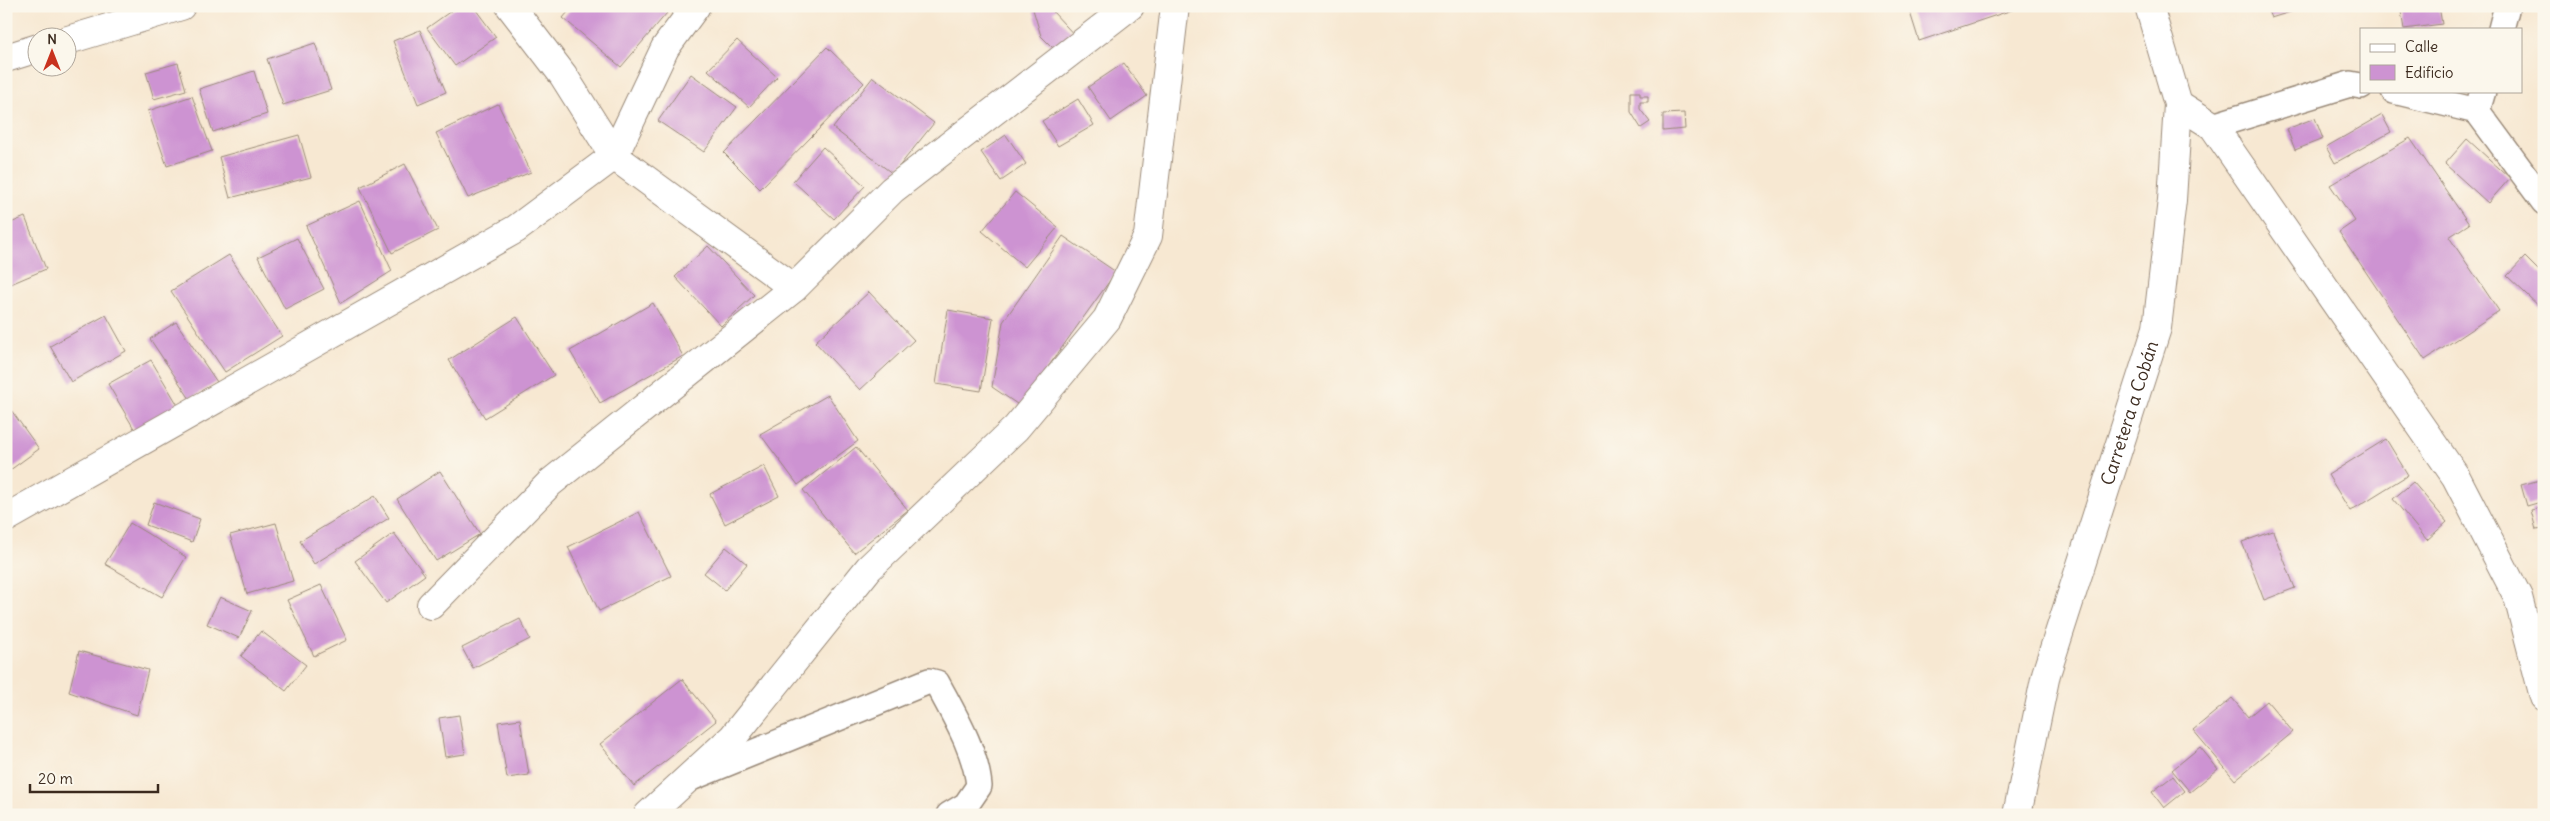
<svg xmlns="http://www.w3.org/2000/svg" width="2550" height="821" font-family="Delius,sans-serif">
	<style>
		.building { fill: #cd93d2 }
		.lines { fill: none; stroke-linecap: round; stroke-linejoin: round }
		.service-casing { stroke: #998978; stroke-width: 28 }
		.minor-casing { stroke: #998978; stroke-width: 30 }
		.tertiary-casing { stroke: #998978; stroke-width: 30 }
		.service { stroke: #fff; stroke-width: 25 }
		.minor { stroke: #fff; stroke-width: 28 }
		.tertiary { stroke: #fff; stroke-width: 28 }
		.labels { text-anchor: middle; stroke-width: 5; stroke-linejoin: round; paint-order: stroke }
		.street-label { font-size: 18px; fill: #3b2a1e; stroke: #fbf7ec }
	</style>
	<rect width="100%" height="100%" fill="#fbf7ec"/>
	<filter id="ink" filterUnits="userSpaceOnUse"><feTurbulence type="fractalNoise" baseFrequency=".02" numOctaves="2"/><feDisplacementMap in="SourceGraphic" scale="10" xChannelSelector="R" yChannelSelector="G"/><feConvolveMatrix kernelMatrix="1 2 1 2 8 2 1 2 1" color-interpolation-filters="sRGB"/></filter>
	<filter id="wash" filterUnits="userSpaceOnUse"><feTurbulence type="fractalNoise" baseFrequency=".0096" numOctaves="4" result="noise"/><feDisplacementMap in="SourceGraphic" scale="20" xChannelSelector="R" yChannelSelector="G"/><feGaussianBlur stdDeviation="1.12" result="paint"/><feColorMatrix in="noise" values="0 0 0 0 0 0 0 0 0 0 0 0 0 0 0 0 0 1.4 0 .05"/><feComposite in="paint" operator="in"/></filter>
	<g filter="url(#wash)">
		<rect width="100%" height="100%" fill="#f7e8d2"/>
		<g id="blocks">
			<g class="building">
				<path d="M458,6h15l23,31 -41,29 -28,-38z"/>
				<path d="M573,6h86l8,7 -46,54 -58,-49z"/>
				<path d="M1032,6h27l-6,6 25,27 -18,16 -19,-19z"/>
				<path d="M1908,6h113v1l-102,34z"/>
				<path d="M2266,6h40v1l-35,11z"/>
				<path d="M2400,6h39l3,18 -38,5z"/>
				<path d="M420,30l26,62 -28,12 -25,-63z"/>
				<path d="M737,40l40,37 -28,30 -41,-37z"/>
				<path d="M315,43l16,47 -48,15 -16,-46z"/>
				<path d="M827,47l37,36 -104,106 -36,-36z"/>
				<path d="M178,63l8,27 -32,9 -8,-27z"/>
				<path d="M1124,63l23,33 -36,25 -23,-34z"/>
				<path d="M254,71l13,43 -54,18 -14,-43z"/>
				<path d="M691,74l46,33 -33,45 -46,-31z"/>
				<path d="M873,77l61,46 -41,51 -60,-46z"/>
				<path d="M1631,92h9v4h8v6h-8v7l10,13 -9,6 -10,-16z"/>
				<path d="M192,96l20,55 -45,15 -19,-55z"/>
				<path d="M1078,99l16,26 -36,21 -16,-25z"/>
				<path d="M498,104l33,68 -63,26 -32,-65z"/>
				<path d="M1684,113l1,16 -22,2v-17z"/>
				<path d="M2382,115l9,17 -56,31 -9,-16z"/>
				<path d="M2315,118l8,21 -28,11 -8,-21z"/>
				<path d="M299,135l12,42 -81,21 -11,-41z"/>
				<path d="M1006,135l20,29 -25,17 -20,-29z"/>
				<path d="M2410,138l59,86 -20,13 50,74 -74,49 -86,-128 16,-11 -25,-36z"/>
				<path d="M2467,139l43,39 -22,25 -43,-39z"/>
				<path d="M823,147l42,39 -31,33 -41,-38z"/>
				<path d="M405,164l33,66 -46,23 -32,-66z"/>
				<path d="M1015,192l43,35 -33,40 -43,-36z"/>
				<path d="M360,201l32,70 -51,32 -35,-77z"/>
				<path d="M25,217l21,52 -40,17v-61z"/>
				<path d="M1063,236l53,36 -96,134 -28,-19 11,-65z"/>
				<path d="M297,238l27,51 -39,20 -27,-52z"/>
				<path d="M708,246l46,49 -33,31 -46,-49z"/>
				<path d="M229,255l53,81 -57,36 -54,-81z"/>
				<path d="M2525,257l19,19v35l-37,-35z"/>
				<path d="M869,292l45,48 -54,50 -45,-48z"/>
				<path d="M653,303l30,53 -83,47 -30,-52z"/>
				<path d="M948,310l45,8 -12,73 -45,-7z"/>
				<path d="M106,315l20,36 -55,31 -21,-36z"/>
				<path d="M517,317l37,58 -69,43 -36,-58z"/>
				<path d="M176,322l41,60 -27,17 -40,-60z"/>
				<path d="M151,360l28,47 -43,25 -28,-48z"/>
				<path d="M828,395l30,46 -60,44 -38,-51z"/>
				<path d="M6,403l33,46 -33,24z"/>
				<path d="M2386,439l22,36 -58,36 -22,-36z"/>
				<path d="M856,447l52,63 -54,43 -51,-63z"/>
				<path d="M764,466l15,30 -54,28 -15,-30z"/>
				<path d="M440,471l40,63 -44,27 -39,-62z"/>
				<path d="M2544,479v22l-17,5 -6,-21z"/>
				<path d="M2413,482l34,40 -20,18 -34,-41z"/>
				<path d="M375,496l14,22 -75,46 -14,-23z"/>
				<path d="M154,502l46,17 -8,23 -46,-17z"/>
				<path d="M2544,507v22l-8,1 -5,-20z"/>
				<path d="M639,512l32,64 -72,35 -31,-64z"/>
				<path d="M130,523l56,34 -24,40 -57,-33z"/>
				<path d="M276,523l17,58 -46,13 -17,-59z"/>
				<path d="M2273,531l22,57 -31,12 -22,-58z"/>
				<path d="M394,533l31,42 -39,28 -31,-42z"/>
				<path d="M726,547l21,17 -22,26 -21,-17z"/>
				<path d="M321,585l26,55 -33,16 -27,-56z"/>
				<path d="M220,597l32,14 -13,27 -32,-14z"/>
				<path d="M520,619l10,20 -57,29 -11,-20z"/>
				<path d="M261,631l45,34 -20,26 -45,-35z"/>
				<path d="M79,651l69,19 -11,45 -68,-23z"/>
				<path d="M682,679l34,42 -82,65 -34,-42z"/>
				<path d="M2232,698l16,19 19,-16 26,31 -58,48 -42,-50z"/>
				<path d="M459,715l6,39 -20,3 -6,-39z"/>
				<path d="M520,719l9,56 -22,3 -9,-56z"/>
				<path d="M2200,747l18,22 -28,23 -18,-22z"/>
				<path d="M2173,776l12,15 -21,17 -12,-16z"/>
			</g>
		</g>
	</g>
	<g filter="url(#ink)">
		<use href="#blocks" fill-opacity="0" stroke="#998978" stroke-width="1"/>
		<g class="lines">
			<g class="service-casing">
				<g id="service">
					<path d="M2501,29l6,-23"/>
					<path d="M2394,91l83,20 6,-20"/>
					<path d="M2477,111l67,91"/>
					<path d="M2213,126l137,-42 11,2"/>
					<path d="M691,778l238,-97 8,2c17,32 39,68 42,103l-13,19 -17,10"/>
				</g>
			</g>
			<g class="minor-casing">
				<g id="minor">
					<path d="M510,6l53,69 51,81 180,132"/>
					<path d="M68,40l113,-34"/>
					<path d="M6,58l32,-10"/>
					<path d="M2178,104l35,22 243,351 62,120 26,100"/>
					<path d="M6,518l510,-289 98,-73 51,-108 31,-42"/>
					<path d="M431,605l119,-122 244,-195 98,-98 238,-184"/>
					<path d="M648,815l85,-78 136,-169 147,-140 91,-109 41,-83 27,-230"/>
				</g>
			</g>
			<g class="tertiary-casing">
				<g id="tertiary">
					<path id="s1" d="M2017,815l29,-141 111,-346 15,-128 6,-96 -29,-98"/>
				</g>
			</g>
			<use href="#service" class="service"/>
			<use href="#minor" class="minor"/>
			<use href="#tertiary" class="tertiary"/>
		</g>
	</g>
	<g class="labels">
		<g class="street-label">
			<text dy="6" stroke="none"><textPath href="#s1" startOffset="418">Carretera a Cobán</textPath></text>
		</g>
	</g>
	<rect width="2550" height="821" fill="none" stroke="#fbf7ec" stroke-width="25"/>
	<rect x="2360" y="28" width="162" height="65" fill="#fbf7ec" stroke="#aea59a"/>
	<rect x="2370" y="44" width="25" height="8" fill="#ffffff" stroke="#aea59a"/>
	<text x="2405" y="52" font-size="15" fill="#3b2a1e">Calle</text>
	<rect x="2370" y="65" width="25" height="15" fill="#cd93d2" stroke="#aea59a"/>
	<text x="2405" y="78" font-size="15" fill="#3b2a1e">Edificio</text>
	<g transform="translate(52 52)"><circle r="24" fill="#fbf7ec" stroke="#aea59a"/>
	<path d="M0-4L9 19L0 12L-9 19Z" fill="#c8321e"/>
	<text y="-8" font-size="14" font-weight="bold" text-anchor="middle" fill="#3b2a1e">N</text>
	</g>
	<path d="M30 784v8h128v-8" fill="none" stroke="#3b2a1e" stroke-width="2.5"/>
	<text x="38" y="784" font-size="15" fill="#3b2a1e" stroke="#fbf7ec" stroke-width="4" paint-order="stroke">20 m</text>
</svg>
